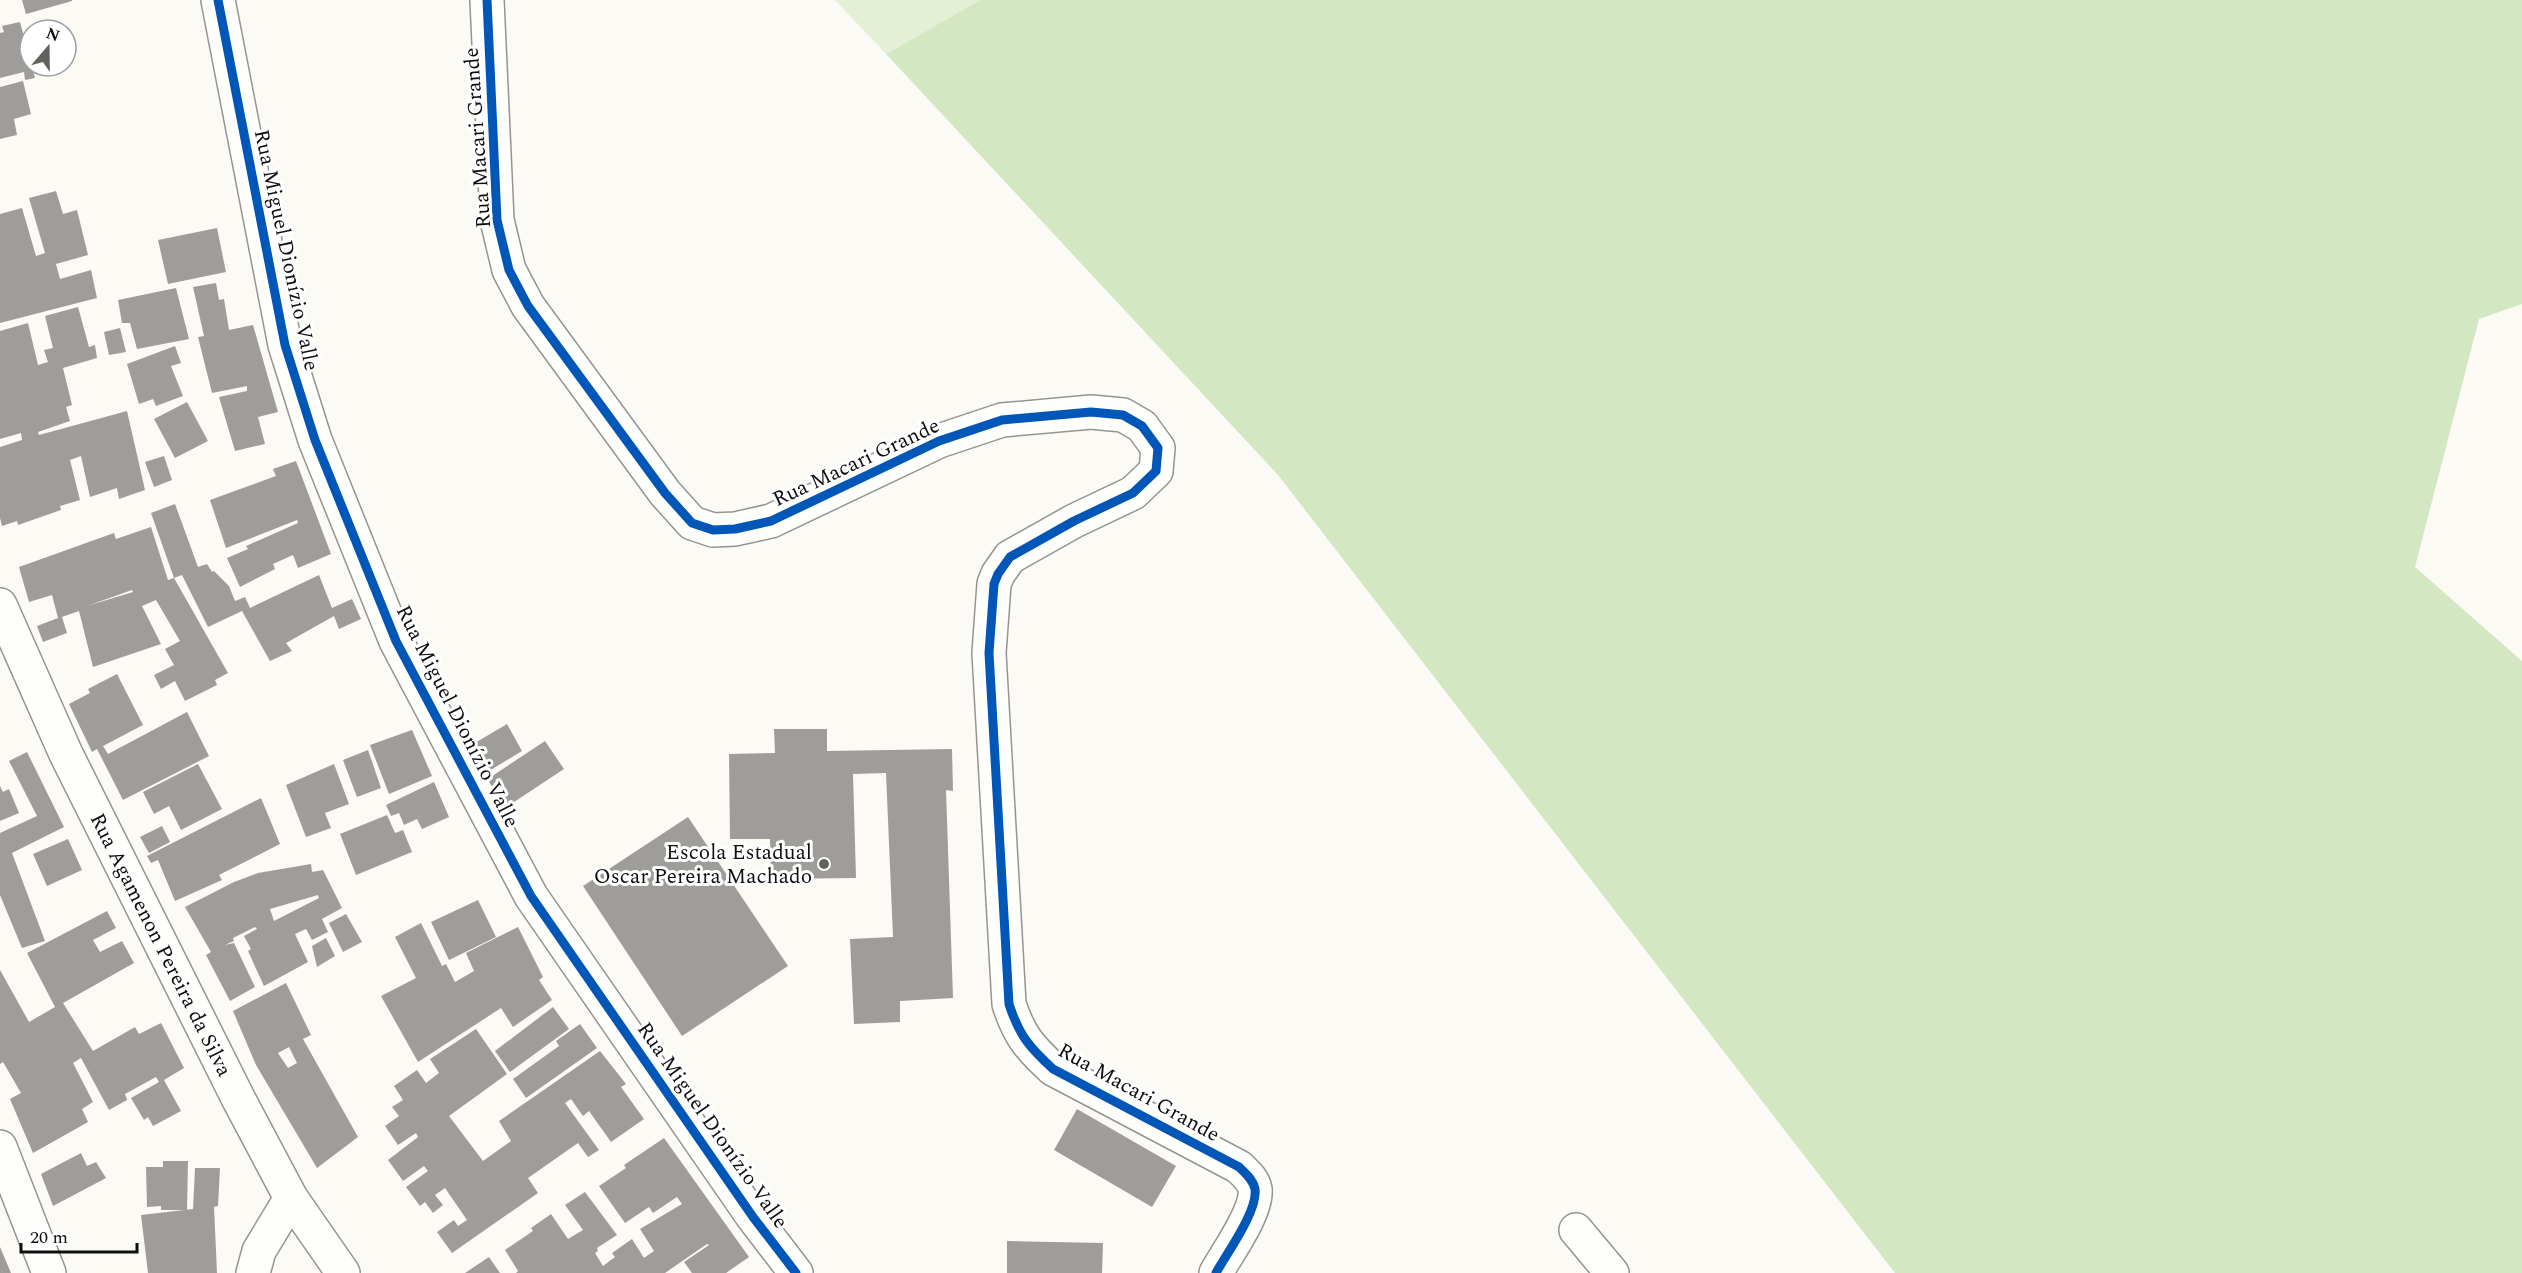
<svg xmlns="http://www.w3.org/2000/svg" width="2522" height="1273" font-family="Spectral,serif">
	<style>
		.green { fill: #e4f0d5 }
		.forest { fill: #d4e7c3 }
		.building { fill: #9f9d99; fill-rule: evenodd }
		.lines { fill: none; stroke-linecap: round; stroke-linejoin: round }
		.minor-casing { stroke: #959492; stroke-width: 36 }
		.minor { stroke: #fefefd; stroke-width: 33 }
		.cycleway-casing { stroke: #fff; stroke-width: 13 }
		.cycleway { stroke: #0057b8; stroke-width: 9 }
		.poi-dot { fill: #61615e; stroke: #fff; stroke-width: 2 }
		.labels { text-anchor: middle; stroke-width: 6; stroke-linejoin: round; paint-order: stroke }
		.street-label { font-size: 21px; fill: #0e0e0e; stroke: #fff }
		.poi-label { font-size: 21px; fill: #0e0e0e; stroke: #fff; text-anchor: end }
	</style>
	<rect width="100%" height="100%" fill="#fbfaf4"/>
	<path class="green" d="M835,0h145l-94,54z"/>
	<path class="forest" d="M980,0h1542v304l-43,15 -64,248 107,94v612h-627l-617,-798 -392,-421z"/>
	<g class="building">
		<path d="M22,0h50v1l-46,13z"/>
		<path d="M20,22l15,56 -10,2 -1,-8 -24,6v-45l4,-1 -2,-6z"/>
		<path d="M23,81l8,33 -17,5 3,16 -17,4v-52z"/>
		<path d="M56,191l7,23 14,-4 11,45 -32,9 4,15 31,-9 6,28 -97,25v-109l22,-6 14,48 9,-3 -16,-55z"/>
		<path d="M217,228l9,44 -58,12 -10,-44z"/>
		<path d="M216,283l3,17 5,-1 5,31 24,-5 25,87 -20,5 7,27 -30,7 -16,-54 28,-6v-5l-35,7 -14,-56 6,-1 -11,-49z"/>
		<path d="M176,288l13,51 -52,10 -7,-26h-8l-4,-23z"/>
		<path d="M78,307l11,40 6,-2 2,13 -34,10 9,37 -6,2 4,14 -32,11 1,3 88,-24 18,79 -26,9 -2,-11 -27,9 -9,-41 -11,4 10,40 -20,6 1,4 -43,15 -1,-4 -15,5 -2,-8v-71l22,-7 -1,-7 -21,6v-108l28,-8 10,42 10,-3 -4,-12 9,-2 -8,-32z"/>
		<path d="M120,328l6,24 -17,3 -5,-23z"/>
		<path d="M175,346l6,17 -10,3 12,30 -27,10 -3,-7 -14,5 -12,-40z"/>
		<path d="M187,402l21,39 -33,17 -21,-39z"/>
		<path d="M164,456l8,24 -18,7 -9,-25z"/>
		<path d="M296,461l35,93 -33,14 -5,-13 -20,9 2,5 -35,18 -13,-29 21,-9 -2,-3 52,-23 -1,-3 -71,28 -16,-48 66,-24 -3,-7z"/>
		<path d="M175,504l23,63 9,-3 5,8 2,-1 15,15 6,15 10,-4 5,11 69,-33 13,33 20,-9 9,20 -22,10 -5,-13 -48,27 6,8 -22,10 -28,-50 -34,16 -26,-52 -8,3 -23,-65z"/>
		<path d="M151,527l17,53 6,-2 54,95 -13,7 2,5 -32,16 -10,-20 -14,8 -7,-14 20,-10 -9,-16 15,-8 -24,-41 -14,6 19,38 -68,23 -14,-56 -17,6 5,16 -24,9 -6,-16 21,-8 -6,-23 -23,7 -10,-35 95,-34 2,6zM132,590l1,2 -46,14z"/>
		<path d="M117,674l26,51 -40,21 5,8 79,-42 22,44 -86,44 -26,-51 -5,3 -23,-48 21,-11 -2,-4z"/>
		<path d="M507,724l15,27 -43,26 -16,-27z"/>
		<path d="M774,729h53v22l125,-2 1,42 -7,-1 7,208 -53,3v21l-46,2 -4,-85 43,-2 -7,-164 -33,1 3,104 -85,1 -1,-40h-40l-1,-85 46,-1z"/>
		<path d="M412,730l20,46 -43,18 -19,-49z"/>
		<path d="M545,741l19,28 -65,43 -19,-28z"/>
		<path d="M368,750l13,38 -24,9 -14,-37z"/>
		<path d="M27,752l37,75 -52,26 33,88 -23,7 -22,-53v-62l37,-17 -28,-55z"/>
		<path d="M198,764l24,45 -41,21 -12,-24 -15,8 -11,-22z"/>
		<path d="M334,764l15,40 -24,9 6,15 -25,9 -20,-52z"/>
		<path d="M434,782l15,35 -27,12 -5,-10 -13,6 -5,-12 -8,3 -5,-11z"/>
		<path d="M0,786l3,6 6,-3 10,24 -19,8z"/>
		<path d="M261,798l19,46 -61,31 3,5 -47,21 -17,-41 -7,3 -4,-7z"/>
		<path d="M387,815l8,18 8,-3 9,22 -56,23 -16,-41z"/>
		<path d="M688,817l100,149 -106,70 -99,-150z"/>
		<path d="M162,826l8,16 -21,11 -9,-16z"/>
		<path d="M68,839l14,31 -35,16 -14,-32z"/>
		<path d="M311,864l1,8 11,-2 19,38 -20,11 6,13 -16,8 -6,-11 -11,5 13,28 -44,24 -16,-35 3,-2 -7,-13 13,-7 -2,-2 -22,11 1,3 -9,4 9,-2 21,44 -25,14 -24,-46 5,-3 -26,-45 49,-25 24,-9zM318,895l1,3 -45,23 -4,-12z"/>
		<path d="M478,900l18,37 -47,23 -18,-38z"/>
		<path d="M107,911l9,17 -23,12 7,12 22,-11 12,22 -71,40 30,48 42,-24 4,7 22,-11 23,45 -20,12 17,31 -28,15 -5,-9 -4,3 -13,-22 28,-16 -3,-5 -31,17 2,6 -18,10 -28,-52 -8,5 20,39 -11,7 6,13 -55,31 -23,-54 11,-6 -18,-31 -3,2v-94l29,52 26,-15 -28,-54z"/>
		<path d="M346,914l16,28 -19,10 -14,-29z"/>
		<path d="M421,923l21,43 4,-2 9,18 19,-11 -8,-18 52,-26 25,50 -4,3 13,20 -39,27 -12,-19 -83,54 -37,-66 35,-18 -21,-41z"/>
		<path d="M326,938l9,18 -18,11 -5,-21z"/>
		<path d="M286,983l25,52 -8,4 55,98 -41,31 -61,-103 -23,-54zM289,1047l8,16 -9,5 -10,-15z"/>
		<path d="M553,1007l16,22 -59,43 -15,-21z"/>
		<path d="M580,1024l17,24 -71,50 -13,-19 46,-33 -3,-5z"/>
		<path d="M476,1029l31,45 -58,42 34,45 28,-20 -12,-20 101,-70 26,33 -5,3 23,32 -33,23 -22,-31 -6,5 -12,-17 -6,4 34,47 -11,7 -10,-14 -50,35 10,15 -86,60 -15,-21 17,-12 4,6 9,-6 -22,-32 -10,7 8,10 -10,8 -8,-11 -5,4 -14,-19 22,-16 -4,-5 -21,15 -15,-21 30,-23 -2,-4 -18,12 -13,-19 14,-10 -7,-9 11,-7 -9,-14 23,-16 9,13 13,-10 -9,-14z"/>
		<path d="M1077,1109l99,57 -24,41 -98,-57z"/>
		<path d="M664,1138l85,119 -23,16h-34l-8,-11 25,-17 -2,-1 -42,29h-149l2,-2 -13,-21 28,-19 -2,-3 20,-14 17,25 15,-9 -18,-25 20,-13 32,43 -20,13 1,3 -3,2 8,13 12,-9 -3,-4 20,-14 12,19 10,-7 -14,-22 42,-25 -5,-7 -24,16 -4,-6 -24,16 -26,-37 27,-18 -2,-3z"/>
		<path d="M81,1153l6,13 9,-4 10,16 -53,28 -12,-32z"/>
		<path d="M163,1161h25l-1,49h-26v-4l-14,1 -1,-40h17z"/>
		<path d="M195,1168h25l-2,38 -4,1 3,66h-69l-7,-58 52,-6z"/>
		<path d="M1007,1241l96,2 -1,30h-95z"/>
		<path d="M0,1247l11,26h-11z"/>
		<path d="M489,1257l11,16h-35z"/>
	</g>
	<g class="lines">
		<g class="minor-casing">
			<g id="minor">
				<path d="M218,0l67,345 30,95 81,201 135,255 222,321 43,56"/>
				<path d="M487,0l10,220 12,50 19,36 137,187 27,30 21,7 22,-1 36,-8 168,-80 63,-21 89,-8 32,3 19,11 16,22 -2,23 -23,22 -59,28 -64,36 -12,17 -4,10 -5,69 20,351c10,31 20,43 44,65l186,98c6,6 14,12 16,22 3,22 -28,64 -39,84"/>
				<path id="s1" d="M0,605l66,149 172,344 53,100 52,75"/>
				<path d="M0,1147l49,126"/>
				<path d="M1576,1230l36,43"/>
				<path d="M253,1273l6,-22 32,-53"/>
			</g>
		</g>
		<use href="#minor" class="minor"/>
		<g class="cycleway-casing">
			<g id="cycleway">
				<path d="M218,0l67,345 30,95 81,201 135,255 222,321 43,56"/>
				<path d="M487,0l10,220 12,50 19,36 137,187 27,30 21,7 22,-1 36,-8 168,-80 63,-21 89,-8 32,3 19,11 16,22 -2,23 -23,22 -59,28 -64,36 -12,17 -4,10 -5,69 20,351c10,31 20,43 44,65l186,98c6,6 14,12 16,22 3,22 -28,64 -39,84"/>
			</g>
		</g>
		<use href="#cycleway" class="cycleway"/>
	</g>
	<circle class="poi-dot" cx="824" cy="864" r="6"/>
	<g class="labels">
		<g class="street-label">
			<text transform="translate(477 138) rotate(-94)" y="7">Rua Macari Grande</text>
			<text transform="translate(287 250) rotate(78)" y="7">Rua Miguel Dionízio Valle</text>
			<text transform="translate(856 462) rotate(-25)" y="7">Rua Macari Grande</text>
			<text transform="translate(458 716) rotate(63)" y="7">Rua Miguel Dionízio Valle</text>
			<text dy="7" stroke="none"><textPath href="#s1" startOffset="376">Rua Agamenon Pereira da Silva</textPath></text>
			<text transform="translate(1139 1092) rotate(29)" y="7">Rua Macari Grande</text>
			<text transform="translate(713 1125) rotate(55)" y="7">Rua Miguel Dionízio Valle</text>
		</g>
		<g class="poi-label">
			<text x="812" y="859">Escola Estadual<tspan x="812" dy="24">Oscar Pereira Machado</tspan></text>
		</g>
	</g>
	<g transform="translate(48 48) rotate(20)"><circle r="28" fill="#ffffff" stroke="#9f9f9f" stroke-width="1.5"/>
	<path d="M0-4.5L10 22L0 15L-10 22Z" fill="#61615e"/>
	<text y="-9" font-size="16" font-weight="bold" text-anchor="middle" fill="#0e0e0e">N</text>
	</g>
	<path d="M21 1243v9h116v-9" fill="none" stroke="#0e0e0e" stroke-width="3"/>
	<text x="30" y="1243" font-size="18" fill="#0e0e0e" stroke="#ffffff" stroke-width="4.5" paint-order="stroke">20 m</text>
</svg>
